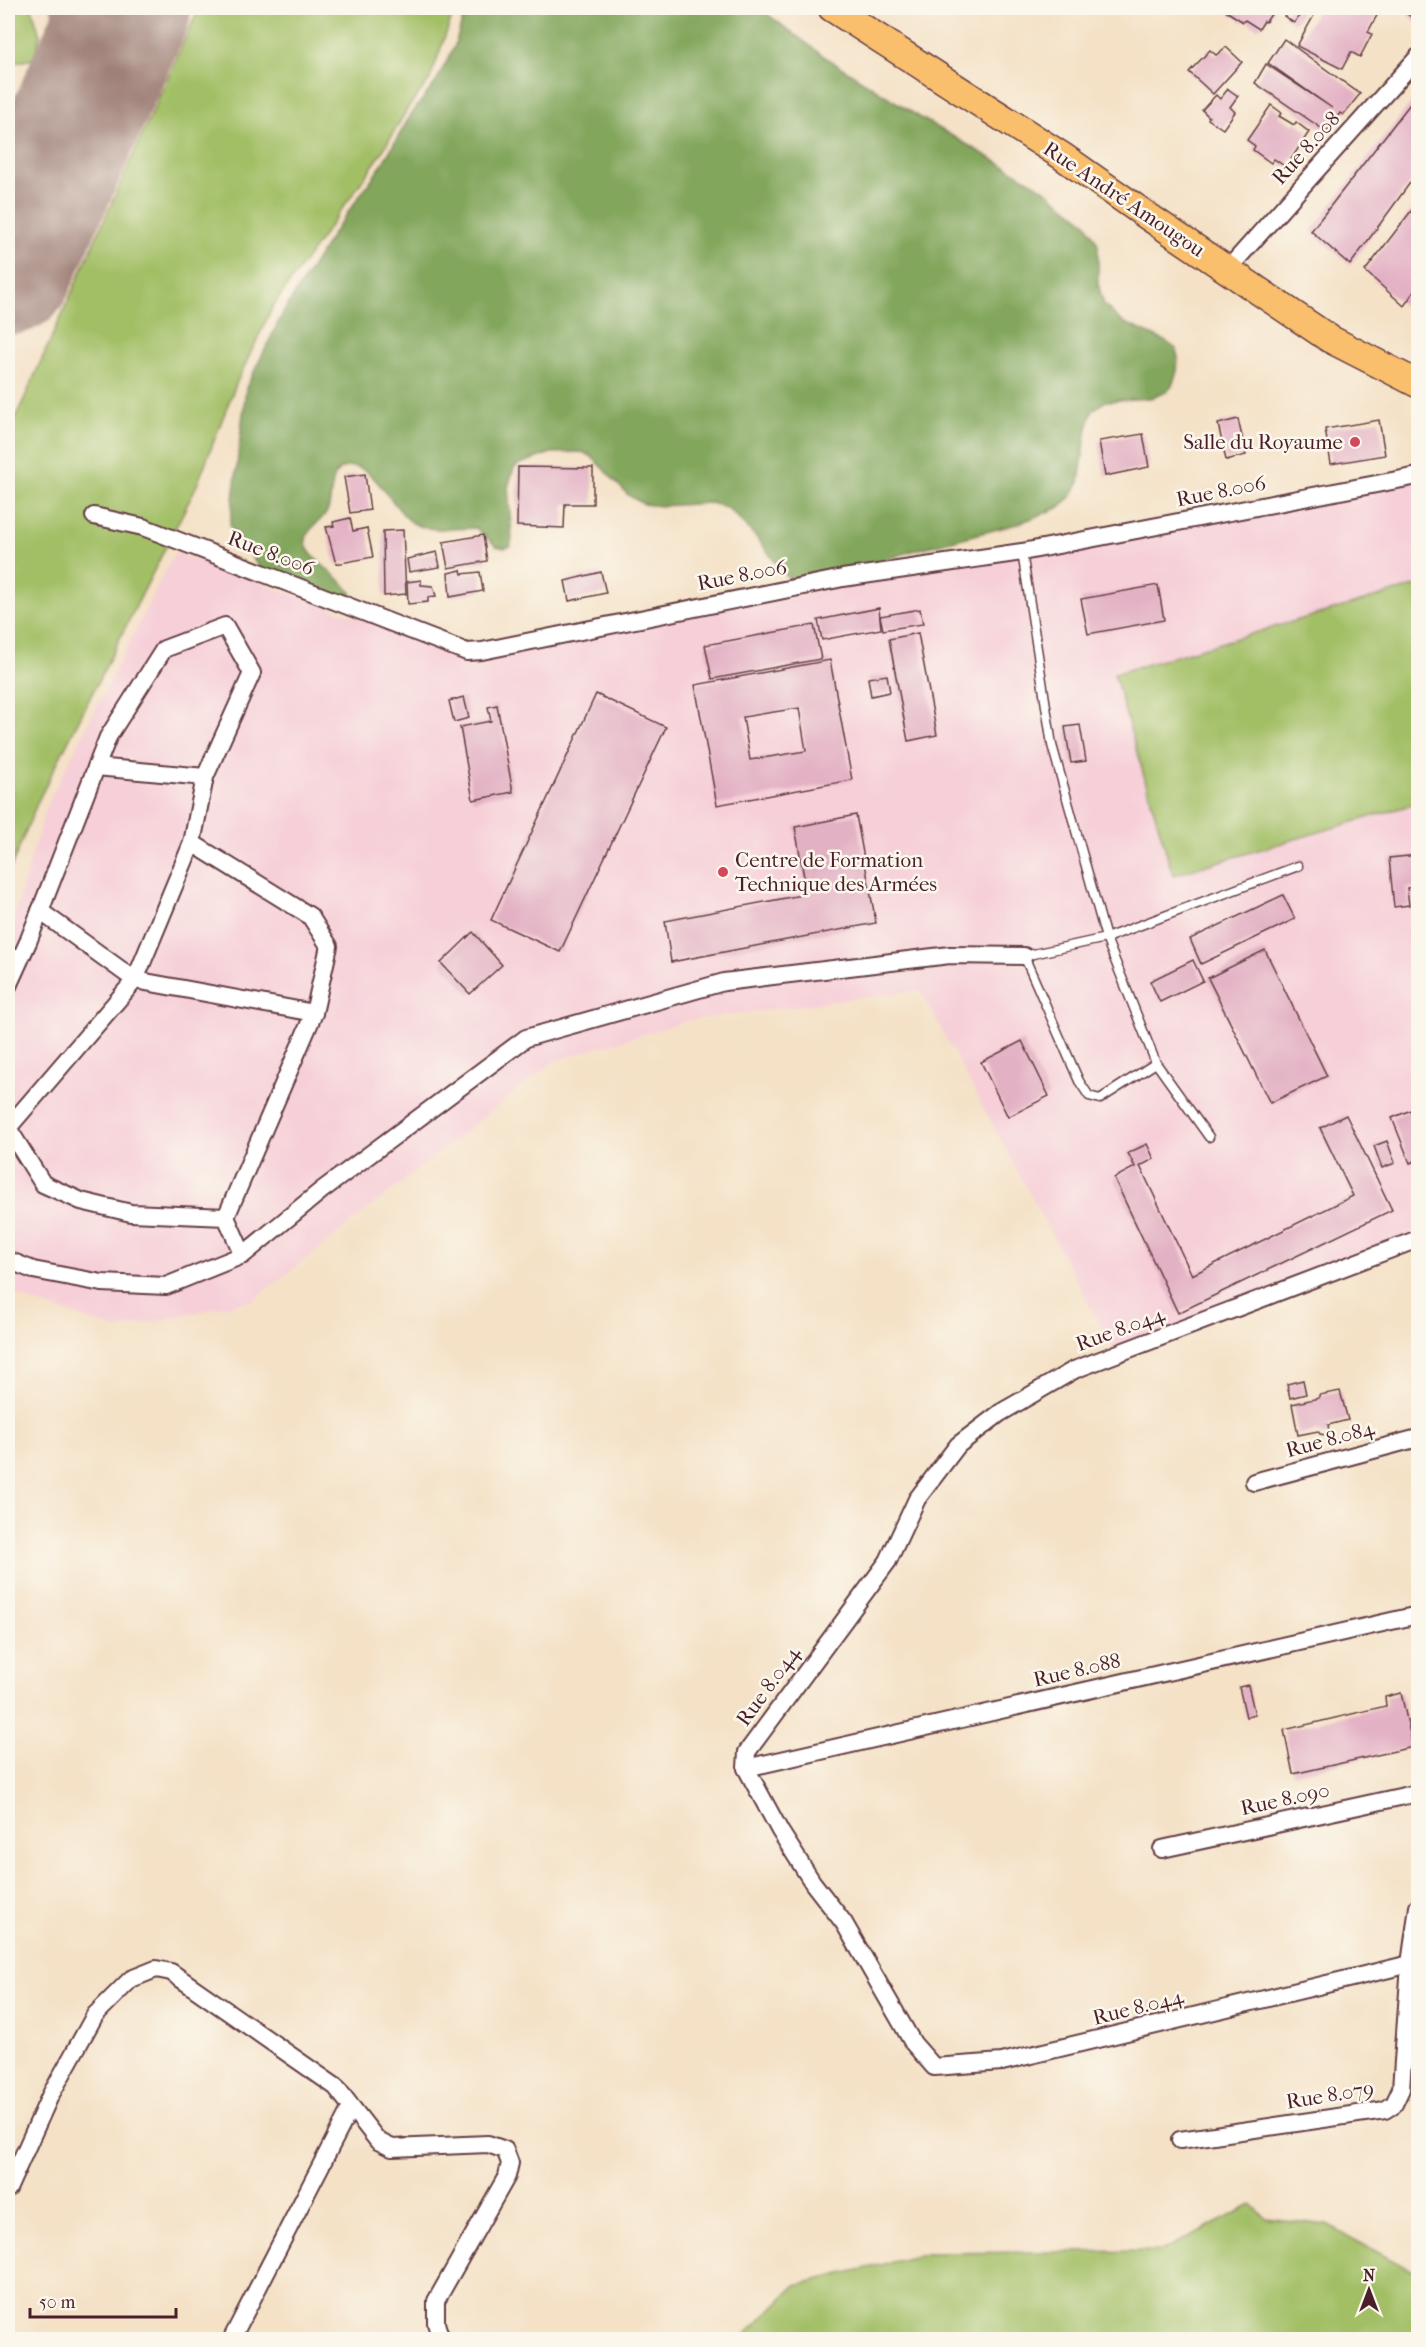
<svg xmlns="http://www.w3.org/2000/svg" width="1426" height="2347" font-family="'IM FELL French Canon',serif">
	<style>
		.built { fill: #f6cfd8 }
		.green { fill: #a3bf66; stroke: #766f48; stroke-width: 1.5 }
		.forest { fill: #82a65b; stroke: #666243; stroke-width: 1.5 }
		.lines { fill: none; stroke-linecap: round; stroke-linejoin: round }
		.taxiway { stroke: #9f8078; stroke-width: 52 }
		.runway { stroke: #9f8078; stroke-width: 130 }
		.building { fill: #e3b1c4; fill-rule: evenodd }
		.lane-casing { stroke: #643c42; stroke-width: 11 }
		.street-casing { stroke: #643c42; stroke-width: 20 }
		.primary-casing { stroke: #643c42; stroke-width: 30 }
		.lane { stroke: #fff; stroke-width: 8 }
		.street { stroke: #fff; stroke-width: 16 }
		.primary { stroke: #f9bf6d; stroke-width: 27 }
		.poi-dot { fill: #d1495b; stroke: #fbf7ec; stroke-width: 2 }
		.labels { text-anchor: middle; stroke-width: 5; stroke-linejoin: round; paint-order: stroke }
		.street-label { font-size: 21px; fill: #4a1f2b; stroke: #fbf7ec }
		.poi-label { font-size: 21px; fill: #4a1f2b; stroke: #fbf7ec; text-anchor: end }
	</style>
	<rect width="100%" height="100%" fill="#fbf7ec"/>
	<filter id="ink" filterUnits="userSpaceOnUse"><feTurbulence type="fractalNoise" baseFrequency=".0167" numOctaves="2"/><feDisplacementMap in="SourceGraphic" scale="12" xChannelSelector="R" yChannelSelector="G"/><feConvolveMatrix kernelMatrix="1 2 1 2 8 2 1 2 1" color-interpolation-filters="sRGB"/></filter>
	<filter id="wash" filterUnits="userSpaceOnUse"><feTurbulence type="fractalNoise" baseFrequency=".008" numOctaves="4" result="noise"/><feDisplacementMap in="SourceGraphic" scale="24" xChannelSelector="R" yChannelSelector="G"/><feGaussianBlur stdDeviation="1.35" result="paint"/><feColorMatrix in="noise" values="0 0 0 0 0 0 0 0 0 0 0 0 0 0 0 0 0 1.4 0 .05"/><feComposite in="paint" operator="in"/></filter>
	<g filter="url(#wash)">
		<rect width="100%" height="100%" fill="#f4e1c6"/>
		<path class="built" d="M1418,478v753l-303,121 -195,-362 -230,30 -136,41 -300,239 -137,29 -109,-36v-357l38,-129 129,-255 292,105z"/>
		<g class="green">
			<path d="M8,8h24l8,28 -7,23 -25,5z"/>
			<path d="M199,8h256l-25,71 -22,29 -29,49 -106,149 -37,78 -39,101 -159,316 -30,74v-440z"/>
			<path d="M1418,585v218l-245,72 -59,-201z"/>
			<path d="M1252,2205l14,13 61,7 91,49v65h-677l55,-54 134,-32 231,-2z"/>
		</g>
		<path class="forest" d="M466,8h293l66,49 96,61 120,69 32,25 14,12 11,20v40l6,21 17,16 44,20 11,8 2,9 -1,13 -5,15 -6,6 -16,6 -44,3 -13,9 -6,18 -8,54 -8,15 -13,11 -41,16 -105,27 -55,18 -65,11 -6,-4 -29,-38 -29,-30 -18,-5 -49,3 -18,-2 -15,-9 -37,-39 -9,-4 -31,1 -31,11 -6,4 -6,19 4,52 -2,7 -5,2 -9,-2 -20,-18c-18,0 -46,5 -63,-5 -22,-14 -38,-62 -67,-56 -4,1 -8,3 -10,7 -6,10 -4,25 -8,36 -5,11 -24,20 -22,33 2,18 44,38 47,55l-8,4 -81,-28 -34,-48 16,-138 38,-77 50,-79 47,-66 31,-53 24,-31 19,-37z"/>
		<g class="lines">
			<g class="taxiway">
				<path d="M77,8c16,34 12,63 4,99"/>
				<path d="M102,59l27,-25 29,-18 6,-8"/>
			</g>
			<path class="runway" d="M8,270l118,-262"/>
		</g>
		<g id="blocks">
			<g class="building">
				<path d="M1229,8h46l-9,14 -2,-1 -5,8 -14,-9 -2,2 -17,-11z"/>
				<path d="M1289,8h16l-11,15 -10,-7z"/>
				<path d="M1318,8h63l-13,24 4,2 -12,23 -9,-5 -9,17 -45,-23z"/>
				<path d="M1408,8h10l-1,14 -13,-11z"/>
				<path d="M1284,39l76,55 -17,21 -3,-2 -13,19 -72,-49 11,-19 66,44 -64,-45z"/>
				<path d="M1226,47l16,15 -29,32 -24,-22 21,-22 6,5z"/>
				<path d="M1228,89l10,7 -8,11 5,5 -12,17 -15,-10 1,-2 -7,-7 14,-15 4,4z"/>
				<path d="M1417,95l1,77 -68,93 -39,-34z"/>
				<path d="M1271,105l11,8 -3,3 15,9 2,-3 13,10 -23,35 -12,-8 -3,4 -18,-13 2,-4 -8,-6z"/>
				<path d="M1418,202v84l-14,20 -39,-35z"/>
				<path d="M1238,419l8,36 -20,5 -8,-36z"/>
				<path d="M1379,420l6,35 -54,9 -6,-35z"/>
				<path d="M1143,434l6,33 -44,9 -6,-35z"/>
				<path d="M518,467l75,1v36h-28l-1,24 -47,-2z"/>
				<path d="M365,474l5,36 -20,3 -6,-36z"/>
				<path d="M350,518l3,13 14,-3 6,29 -37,7 -10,-37 8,-1 -1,-4z"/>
				<path d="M403,530l3,64 -22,2 -1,-65z"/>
				<path d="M483,535l4,26 -39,7 -5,-26z"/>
				<path d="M437,552l3,15 -31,5 -2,-13z"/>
				<path d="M461,570l1,4 18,-2 3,19 -33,6 -2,-24z"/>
				<path d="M601,572l5,21 -37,8 -4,-20z"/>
				<path d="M421,580v5l12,1 3,10 -8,1v5l-20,2 -1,-22z"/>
				<path d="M1158,585l6,35 -76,14 -7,-35z"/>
				<path d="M879,608l2,21 -59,11 -4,-20z"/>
				<path d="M920,609l3,15 -40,6 -3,-14z"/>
				<path d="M814,625l7,34 -109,20 -7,-34z"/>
				<path d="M918,633l19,102 -29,6 -19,-102z"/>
				<path d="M830,660l22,120 -135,25 -22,-120zM799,708l7,43 -56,9 -7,-43z"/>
				<path d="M887,675l3,17 -19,4 -3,-18z"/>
				<path d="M596,694l70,33 -106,225 -69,-32z"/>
				<path d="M464,697l5,21 -15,4 -5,-21z"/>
				<path d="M497,705l16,87 -40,8 -13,-73 31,-6 -3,-14z"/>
				<path d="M1080,725l6,36 -15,2 -6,-36z"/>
				<path d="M856,815l20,108 -205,39 -6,-41 142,-27 -12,-67z"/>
				<path d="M1418,855v31l-11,2 2,17 -15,2 -5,-49z"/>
				<path d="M1283,895l12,24 -94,45 -11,-25z"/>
				<path d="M473,932l29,33 -32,29 -29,-31z"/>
				<path d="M1265,950l62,126 -57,27 -62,-125z"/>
				<path d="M1193,960l10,21 -43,21 -10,-21z"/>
				<path d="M1022,1041l27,55 -41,21 -27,-55z"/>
				<path d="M1418,1107v53l-8,3 -18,-45z"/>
				<path d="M1346,1115l46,95 -214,103 -64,-135 21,-11 -7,-14 19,-9 7,15 -14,7 52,109 161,-79 -33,-68z"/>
				<path d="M1387,1141l8,22 -13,5 -8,-22z"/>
				<path d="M1303,1380l3,14 -16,4 -3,-14z"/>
				<path d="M1340,1391l8,29 -20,5 1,6 -4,4 -5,-1 -2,-3 -20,4 -6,-31 27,-6v-3z"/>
				<path d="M1248,1685l7,30 -9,2 -7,-30z"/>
				<path d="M1401,1693l12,54 -120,27 -9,-44 102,-24 -1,-9z"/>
			</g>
		</g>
	</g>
	<g filter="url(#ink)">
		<use href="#blocks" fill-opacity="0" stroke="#643c42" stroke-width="1.5"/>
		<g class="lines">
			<g class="lane-casing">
				<g id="lane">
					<path d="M1022,552l30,193 54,193 50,125 53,74"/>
					<path d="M1156,1063l-56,36 -11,-3 -10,-15 -55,-125 82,-18 192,-72"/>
				</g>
			</g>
			<g class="street-casing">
				<g id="street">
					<path d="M1228,269l190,-212"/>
					<path d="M94,516l49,11 324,125 15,-1 361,-73 179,-26 396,-76"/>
					<path d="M96,767l109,10"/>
					<path d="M192,843l-57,137 -127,148 35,56 38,17 50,12 95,4"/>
					<path d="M40,911l95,69 179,33"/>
					<path d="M8,986l20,-44 80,-205 56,-88 61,-23 27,47 -47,104 -13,66 118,73 19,30 -15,67 -88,204 17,38 -77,31 -64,-3 -69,-13 -25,-10"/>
					<path d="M243,1255l79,-65 204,-152 198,-56 226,-27 74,1"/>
					<path d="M1254,1482l164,-44"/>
					<path d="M746,1768l672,-153"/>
					<path d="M1162,1849l256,-56"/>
					<path d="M1410,1964l-408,98 -68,5 -21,-24 -69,-120 -31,-40 -33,-52 -34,-63 1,-16 141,-191 29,-62 41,-54 42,-32 74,-43 344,-131"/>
					<path d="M1180,2140l205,-30 9,-6 7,-15 9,-125 8,-57"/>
					<path d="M8,2189l42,-93 45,-81 36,-36 25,-10 15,3 165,115 42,54 14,7 96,-4 17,6 5,13 -3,13 -71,125v22l5,17"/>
					<path d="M231,2340l120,-233"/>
				</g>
			</g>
			<g class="primary-casing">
				<path id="primary" d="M832,8l230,148 84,59 184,124 88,45"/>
			</g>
			<use href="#lane" class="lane"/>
			<use href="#street" class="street"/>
			<use href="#primary" class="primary"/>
		</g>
	</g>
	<g class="poi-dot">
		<circle cx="1355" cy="442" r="6"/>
		<circle cx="723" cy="872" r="6"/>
	</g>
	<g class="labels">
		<g class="street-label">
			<text transform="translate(1306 148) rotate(-48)" y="7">Rue 8.008</text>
			<text transform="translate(1124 199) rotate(34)" y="7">Rue André Amougou</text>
			<text transform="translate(1221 491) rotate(-11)" y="7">Rue 8.006</text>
			<text transform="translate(271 553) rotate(21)" y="7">Rue 8.006</text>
			<text transform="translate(742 575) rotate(-11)" y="7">Rue 8.006</text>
			<text transform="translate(1120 1329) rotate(-20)" y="7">Rue 8.044</text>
			<text transform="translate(1330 1439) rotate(-15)" y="7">Rue 8.084</text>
			<text transform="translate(1077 1670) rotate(-13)" y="7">Rue 8.088</text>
			<text transform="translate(768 1686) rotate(-54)" y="7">Rue 8.044</text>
			<text transform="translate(1285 1799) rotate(-12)" y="7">Rue 8.090</text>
			<text transform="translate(1138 2007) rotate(-14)" y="7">Rue 8.044</text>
			<text transform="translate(1330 2095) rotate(-9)" y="7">Rue 8.079</text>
		</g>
		<g class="poi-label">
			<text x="1343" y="449">Salle du Royaume</text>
			<text x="735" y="867" text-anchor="start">Centre de Formation<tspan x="735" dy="24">Technique des Armées</tspan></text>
		</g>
	</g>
	<rect width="1426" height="2347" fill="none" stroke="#fbf7ec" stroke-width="30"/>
	<g transform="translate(1369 2290)" stroke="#fbf7ec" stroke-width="4.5" paint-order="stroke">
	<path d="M0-4.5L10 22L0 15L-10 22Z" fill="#4a1f2b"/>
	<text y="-9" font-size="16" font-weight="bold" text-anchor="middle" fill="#4a1f2b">N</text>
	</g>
	<path d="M30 2308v9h146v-9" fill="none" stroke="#4a1f2b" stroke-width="3"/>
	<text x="39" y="2308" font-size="18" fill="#4a1f2b" stroke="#fbf7ec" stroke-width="4.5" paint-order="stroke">50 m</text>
</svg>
